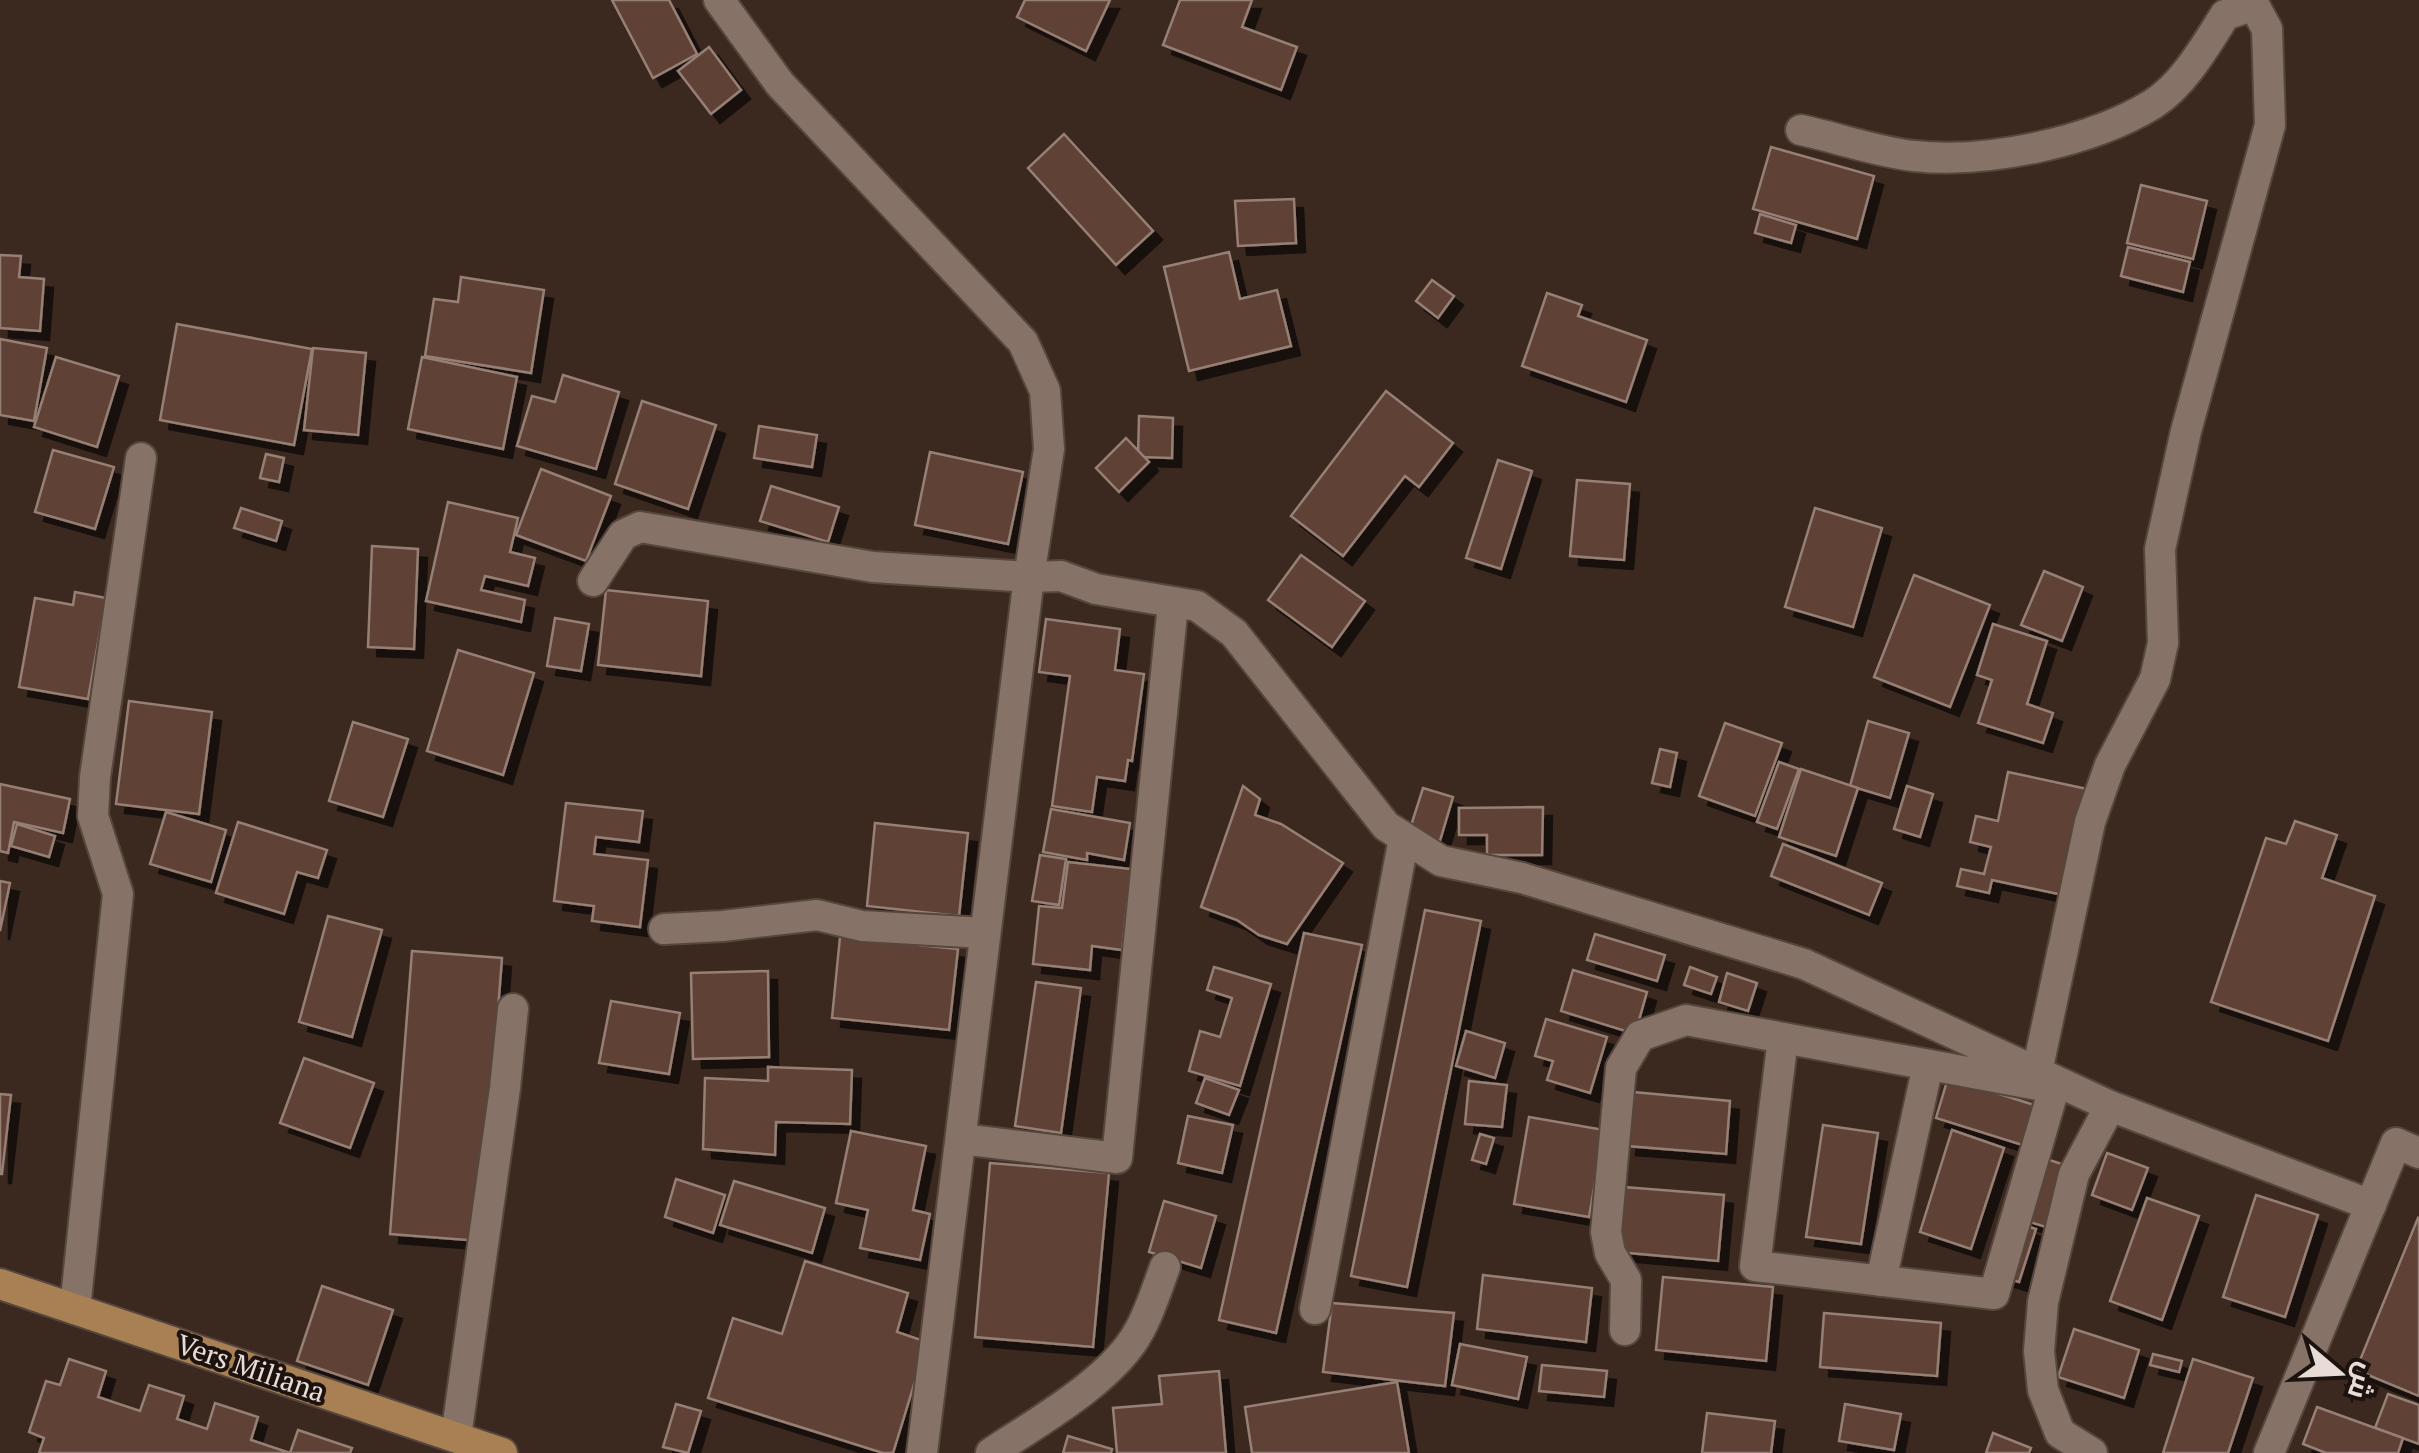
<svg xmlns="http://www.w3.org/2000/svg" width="2419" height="1453" font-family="'PT Serif',Cairo,serif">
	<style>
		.building { fill: #5f4234; stroke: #967f75; stroke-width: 2.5; filter: url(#shadow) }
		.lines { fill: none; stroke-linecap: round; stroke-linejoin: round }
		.minor-casing { stroke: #55463e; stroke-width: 34 }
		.major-casing { stroke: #55463e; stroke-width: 34 }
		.minor { stroke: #877267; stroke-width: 30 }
		.major { stroke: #a88054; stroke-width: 30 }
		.labels { text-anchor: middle; stroke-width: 8; stroke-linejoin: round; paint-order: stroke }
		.street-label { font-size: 28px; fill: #e9dcd6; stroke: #1c130f }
	</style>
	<defs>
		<filter id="shadow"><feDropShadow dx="9" dy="9" stdDeviation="0" flood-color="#0009"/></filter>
	</defs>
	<rect width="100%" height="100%" fill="#3b281f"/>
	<g class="building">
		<path d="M612,0h57l28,54 -44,24z"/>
		<path d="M1025,0h85l-24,51 -69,-34z"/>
		<path d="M1180,0h72l-10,27 55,20 -16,43 -118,-45z"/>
		<path d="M709,47l32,43 -30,24 -33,-43z"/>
		<path d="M1064,134l89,97 -37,34 -88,-97z"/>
		<path d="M1771,147l103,29 -17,63 -104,-30z"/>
		<path d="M2141,185l66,16 -14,58 -66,-16z"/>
		<path d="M1294,199l2,44 -58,3 -3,-45z"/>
		<path d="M1760,214l36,11 -5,18 -36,-10z"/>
		<path d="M2128,247l62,15 -7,30 -62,-16z"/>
		<path d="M1229,252l11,47 37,-9 14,56 -102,25 -25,-104z"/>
		<path d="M0,255l21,1 -2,21 25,2 -4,52 -40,-3z"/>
		<path d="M461,277l83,13 -13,83 -106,-17 9,-57 24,3z"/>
		<path d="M1432,280l22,16 -16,22 -22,-17z"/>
		<path d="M1547,293l35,12 -4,11 69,24 -21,62 -104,-36z"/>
		<path d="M177,324l135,25 -18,96 -134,-25z"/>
		<path d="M0,339l47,9 -13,73 -34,-6z"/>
		<path d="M313,348l53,5 -8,82 -54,-5z"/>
		<path d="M56,357l63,19 -22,71 -63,-20z"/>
		<path d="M422,357l95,20 -14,72 -95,-20z"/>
		<path d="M563,375l56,17 -23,77 -79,-23 15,-50 23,6z"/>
		<path d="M1386,391l67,52 -34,44 -14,-11 -62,80 -52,-40z"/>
		<path d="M642,401l74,24 -28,84 -73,-25z"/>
		<path d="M1139,416l34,2 -1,40 -34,-1z"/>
		<path d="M759,426l58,9 -5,32 -58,-9z"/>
		<path d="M1126,438l23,24 -30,30 -23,-24z"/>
		<path d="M53,450l61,17 -19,62 -60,-17z"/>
		<path d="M930,452l93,20 -15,72 -93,-19z"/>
		<path d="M266,454l18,4 -5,24 -19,-4z"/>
		<path d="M1498,460l34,11 -31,98 -35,-11z"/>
		<path d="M541,469l70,27 -25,65 -70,-26z"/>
		<path d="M1577,480l53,4 -6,76 -54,-4z"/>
		<path d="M771,486l68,21 -11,35 -68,-21z"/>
		<path d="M448,502l70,16 -8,34 25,6 -7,28 -43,-10 -4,14 44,10 -4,22 -95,-21z"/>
		<path d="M241,508l41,13 -6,20 -42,-13z"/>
		<path d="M1815,508l67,20 -29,99 -68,-20z"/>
		<path d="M372,546l46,3 -4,100 -46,-2z"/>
		<path d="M1301,555l64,46 -33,46 -64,-47z"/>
		<path d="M2044,571l39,16 -21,54 -41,-16z"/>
		<path d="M1914,575l76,30 -40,102 -76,-30z"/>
		<path d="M606,590l102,11 -7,75 -103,-11z"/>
		<path d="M75,592l31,6 -18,101 -69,-12 16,-89 38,7z"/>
		<path d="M555,618l34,6 -8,47 -34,-5z"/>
		<path d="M1046,619l74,10 -5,41 29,4 -12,87 -4,-1 -3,21 -28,-4 -5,35 -40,-6 18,-130 -31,-4z"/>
		<path d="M1993,624l54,17 -20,63 26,9 -10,30 -65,-20 14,-43 -15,-5z"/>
		<path d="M458,650l76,23 -31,102 -76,-24z"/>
		<path d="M129,701l83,11 -13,102 -83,-10z"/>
		<path d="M1868,721l41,12 -19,65 -40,-12z"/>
		<path d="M353,722l55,17 -25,78 -54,-16z"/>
		<path d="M1725,723l57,20 -27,73 -56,-20z"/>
		<path d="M1660,749l17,4 -7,34 -18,-4z"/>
		<path d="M1779,762l20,7 -22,60 -20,-7z"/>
		<path d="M1801,769l57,19 -22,68 -57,-19z"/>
		<path d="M2008,772l79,17 -24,106 -71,-15 -3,13 -32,-7 4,-17 23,5 7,-27 -21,-5 6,-26 22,5z"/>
		<path d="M0,784l70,15 -7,34 -49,-11 -6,31 -8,-2z"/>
		<path d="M1243,786l17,13 -5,16 26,9 62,39 -56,81 -28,-9 -22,-15 -36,-13z"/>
		<path d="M1907,786l26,8 -13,43 -26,-8z"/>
		<path d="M1423,788l30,9 -14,47 -31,-9z"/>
		<path d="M566,803l77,8 -4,31 -43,-5 -2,17 54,6 -8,67 -48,-6 2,-15 -40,-5z"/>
		<path d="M1543,807l-1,48h-55v-20h-28v-27z"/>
		<path d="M1051,809l79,14 -6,37 -37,-7v7l-44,-8z"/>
		<path d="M166,812l60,18 -15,52 -61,-18z"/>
		<path d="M2295,821l42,14 -15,43 53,18 -47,145 -117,-39 55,-164 20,6z"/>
		<path d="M238,822l89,28 -9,28 -21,-6 -13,42 -68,-21z"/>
		<path d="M875,823l93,10 -9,83 -92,-10z"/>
		<path d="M17,824l38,12 -6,21 -38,-11z"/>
		<path d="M1783,844l99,39 -13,32 -98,-39z"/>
		<path d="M1040,855l26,4 -7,46 -27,-4z"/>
		<path d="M1068,862l63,7 -9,81 -30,-4 -2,24 -57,-6 6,-58 23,2z"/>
		<path d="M0,881l10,2 -10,48z"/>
		<path d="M1425,910l56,11 -74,366 -56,-11z"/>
		<path d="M328,916l54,14 -30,107 -53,-15z"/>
		<path d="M1304,933l58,12 -86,388 -57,-13z"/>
		<path d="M1595,934l70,21 -8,26 -70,-21z"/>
		<path d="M840,937l118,12 -9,81 -117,-12z"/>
		<path d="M412,951l90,7 -22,283 -90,-7z"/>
		<path d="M1214,967l57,17 -31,102 -51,-15 11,-40 20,6 12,-39 -25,-8z"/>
		<path d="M1690,967l27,10 -6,17 -27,-9z"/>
		<path d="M1573,970l74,22 -12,42 -74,-23z"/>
		<path d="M768,971l1,86 -76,2 -2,-86z"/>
		<path d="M1727,973l30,10 -9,28 -29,-9z"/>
		<path d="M1036,982l45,6 -20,145 -46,-7z"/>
		<path d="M611,1001l69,12 -11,61 -70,-11z"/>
		<path d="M1546,1019l61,18 -17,56 -43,-13 6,-19 -18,-5z"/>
		<path d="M1466,1031l39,12 -10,35 -39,-12z"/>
		<path d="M304,1058l70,25 -24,65 -70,-25z"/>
		<path d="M768,1067l84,3 -2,54 -74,-2 -1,33 -72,-6 2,-71 63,3z"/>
		<path d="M1205,1078l34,12 -10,25 -33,-12z"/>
		<path d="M1948,1078l96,30 -12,40 -96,-30z"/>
		<path d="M1469,1081l38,4 -5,42 -37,-3z"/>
		<path d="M1633,1092l97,9 -4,53 -99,-8z"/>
		<path d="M0,1094l11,1 -9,79h-2z"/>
		<path d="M1188,1116l45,9 -11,48 -44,-10z"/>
		<path d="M1529,1117l75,13 -15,87 -75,-13z"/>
		<path d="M1823,1125l55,8 -17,111 -55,-7z"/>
		<path d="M1952,1130l52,18 -33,101 -51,-17z"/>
		<path d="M851,1131l75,15 -13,64 17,4 -10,46 -60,-12 8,-38 -32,-7z"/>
		<path d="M1480,1134l14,4 -8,26 -14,-4z"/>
		<path d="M2028,1153l40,13 -19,62 -41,-13z"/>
		<path d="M2107,1153l41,15 -16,42 -40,-15z"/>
		<path d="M990,1163l119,10 -16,174 -118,-10z"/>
		<path d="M676,1179l49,16 -12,38 -48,-16z"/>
		<path d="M734,1181l91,27 -13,45 -92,-28z"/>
		<path d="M1624,1187l100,8 -6,66 -100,-9z"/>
		<path d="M2256,1195l62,20 -33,102 -62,-20z"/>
		<path d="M2147,1198l52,18 -37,104 -52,-19z"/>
		<path d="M1164,1201l52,15 -15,52 -52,-16z"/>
		<path d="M2418,1218l1,1v177l-63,-26z"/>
		<path d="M2008,1220l28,9 -17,53 -27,-8z"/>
		<path d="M805,1261l103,32 -11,39 30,10 -34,111h-10l-175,-55 25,-80 49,16z"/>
		<path d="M1483,1275l109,13 -6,54 -109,-13z"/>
		<path d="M1663,1277l110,10 -7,74 -110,-11z"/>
		<path d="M322,1286l71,24 -25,75 -71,-24z"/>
		<path d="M1332,1303l122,10 -9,73 -122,-14z"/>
		<path d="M1824,1313l117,10 -4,53 -117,-9z"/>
		<path d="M2074,1329l65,21 -15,48 -66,-21z"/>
		<path d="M1460,1344l67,13 -9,42 -66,-14z"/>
		<path d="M2153,1354l29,7 -3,11 -29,-7z"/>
		<path d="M69,1359l37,12 -8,26 42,14 9,-26 35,11 -7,23 30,10 8,-26 43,14 -7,23 39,13h-251l5,-15 -15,-6 17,-51 14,4z"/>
		<path d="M2193,1359l60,19 -25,75h-65z"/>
		<path d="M1542,1365l65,6 -3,26 -65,-6z"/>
		<path d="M1219,1371l7,82h-109l-4,-45 49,-4 -3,-28z"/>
		<path d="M1397,1382l12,71h-157l-7,-46z"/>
		<path d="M2388,1394l31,11v39l-44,-16z"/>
		<path d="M676,1404l25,7 -13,42 -25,-6z"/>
		<path d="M1845,1404l56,10 -7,36 -55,-9z"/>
		<path d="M2317,1407l86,31 -5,15h-72l-23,-9z"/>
		<path d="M1707,1413l68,8 -4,32h-69z"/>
		<path d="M298,1430l54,18 -2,5h-60z"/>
		<path d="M1993,1433l38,15 -2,5h-43z"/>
		<path d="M1068,1436l44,13 -1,4h-48z"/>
	</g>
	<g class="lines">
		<g class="minor-casing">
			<g id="minor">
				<path d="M719,0l61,84 243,258 22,49 4,58 -20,128 -107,876"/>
				<path d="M1801,130c37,8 76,22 113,26 73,8 177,-14 239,-52 31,-20 53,-59 72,-89l29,-10 13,24 3,96 -84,306 -26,118 3,94 -8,36 -45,86 -20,57 -53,250"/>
				<path d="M593,581l30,-46 17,-8 233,40 156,10 32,-1 35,13 101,17 37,27 152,193 55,35 81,17 282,86 306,142 261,99"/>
				<path d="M664,929l59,-3 94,-11 45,11 123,7"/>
				<path d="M1783,1038l-28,228 239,28 60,-206"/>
				<path d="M961,1139l156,19 56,-554"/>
				<path d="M1881,1281l47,-216"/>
				<path d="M75,1309l43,-415 -25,-78 2,-39 46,-319"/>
				<path d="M1315,1309l89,-471"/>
				<path d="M1625,1330l1,-50 -16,-27 -4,-21 15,-164 19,-32 46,-16 352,65"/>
				<path d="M456,1437l49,-349 8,-79"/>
				<path d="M991,1453c45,-30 122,-73 148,-122 11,-19 18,-43 26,-64"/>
				<path d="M2092,1453l-32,-20 -17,-43 -4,-39 4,-49 31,-128 36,-68"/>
				<path d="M2269,1453l127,-310 23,10"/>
			</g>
		</g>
		<g class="major-casing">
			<path id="major" d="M0,1284l502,169"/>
		</g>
		<use href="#minor" class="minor"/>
		<use href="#major" class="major"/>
	</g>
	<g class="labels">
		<g class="street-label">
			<text transform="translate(251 1368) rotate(19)" y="10">Vers Miliana</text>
		</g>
	</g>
	<g transform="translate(2339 1373) rotate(109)" stroke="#1c130f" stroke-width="8" paint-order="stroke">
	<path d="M0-8L18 38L0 25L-18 38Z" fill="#e9dcd6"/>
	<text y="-15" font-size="28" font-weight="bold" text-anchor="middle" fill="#e9dcd6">ش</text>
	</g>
</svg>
